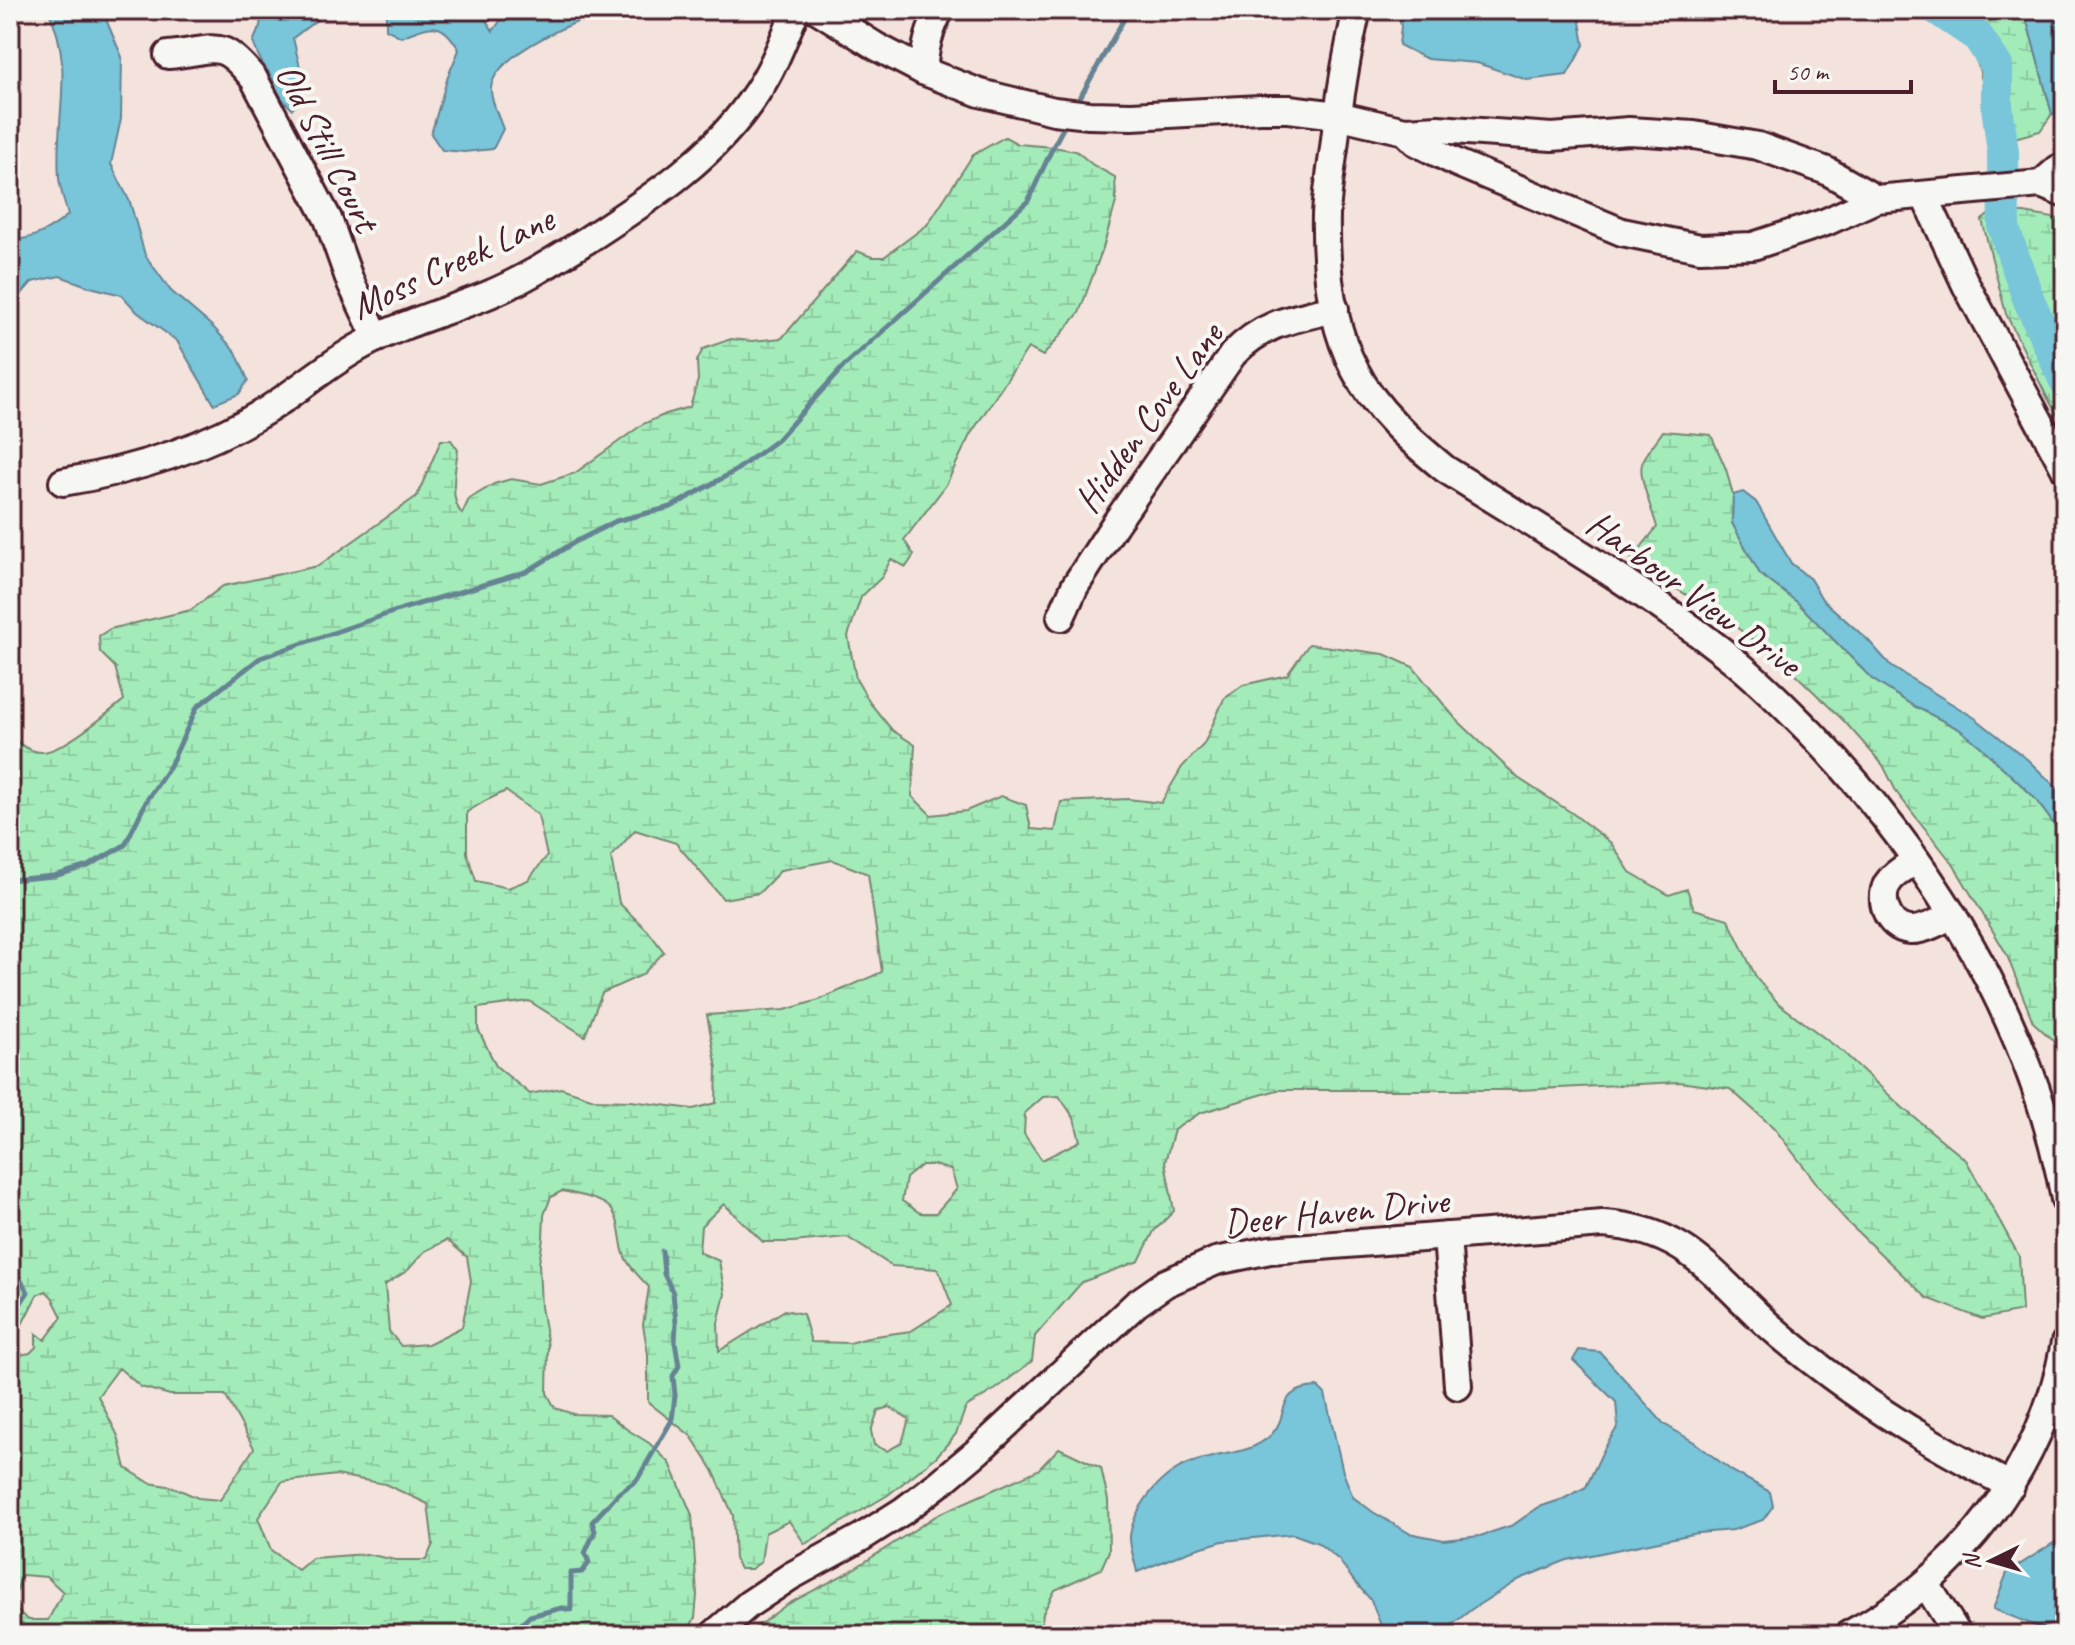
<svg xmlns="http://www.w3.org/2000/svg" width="2075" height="1645" font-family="Caveat,sans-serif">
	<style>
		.wetland { fill: url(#wetland-marsh); stroke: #768672; stroke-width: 2; fill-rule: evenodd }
		.water { fill: #79c5d9; stroke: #668393; stroke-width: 2 }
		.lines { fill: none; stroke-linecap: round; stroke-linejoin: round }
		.stream { stroke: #668393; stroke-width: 5 }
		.river { stroke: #79c5d9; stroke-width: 32 }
		.minor-casing { stroke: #4a1f2b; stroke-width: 32 }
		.minor { stroke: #f6f6f2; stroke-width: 26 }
		.labels { text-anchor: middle; stroke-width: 8; stroke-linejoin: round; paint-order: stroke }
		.street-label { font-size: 38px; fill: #4a1f2b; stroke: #f6f6f2 }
	</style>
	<defs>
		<pattern id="wetland-marsh" width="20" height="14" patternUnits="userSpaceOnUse" patternTransform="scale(2)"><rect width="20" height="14" fill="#a3ecba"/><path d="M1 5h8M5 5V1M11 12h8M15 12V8" fill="none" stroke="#8ecaa0"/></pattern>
	</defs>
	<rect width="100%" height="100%" fill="#f4e3dc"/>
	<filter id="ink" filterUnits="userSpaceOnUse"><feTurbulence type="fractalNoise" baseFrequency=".0125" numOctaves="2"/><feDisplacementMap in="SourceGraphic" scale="16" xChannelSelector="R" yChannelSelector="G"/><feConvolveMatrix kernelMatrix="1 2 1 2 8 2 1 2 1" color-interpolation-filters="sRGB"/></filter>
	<g filter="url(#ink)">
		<g class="wetland">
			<path d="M1916,10h108l28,104 -12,17 -22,6 -29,3c-3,-25 -4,-67 -17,-88 -8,-13 -43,-34 -56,-42z"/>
			<path d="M1005,137l13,7 35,3 23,4 17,14 22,12 1,25 -13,46 -24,65 -36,43 -15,-8 -58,87 -24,50 -42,55 10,15 -8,12 -15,-8 -9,18 -21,20 -13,39 8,43 14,24 22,27 23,15 -3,51 19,19 35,-4 35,-15 25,9 5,24 24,2 6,-29 67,-3 33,4 21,-36 22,-23 20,-45 19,-14 44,-10 22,-31 75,10 29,13 42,51 63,60 54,35 39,30 19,29 39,23 18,-6 7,20 34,10 29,60 21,24 65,49 60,56 63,52 53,96 3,55 -40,8 -55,-21 -82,-78 -71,-92 -44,-39 -51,-7 -160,8h-242l-77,23 -26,17 -9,32 9,49 -20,20 -15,30 -57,21 -47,54 -3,25 -36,28 -30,18 -10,27 -20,23 -48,38 -83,49 -16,-23 -24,12 -4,29 -10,7h-11l-5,-10 -2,-44 -20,-45 -22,-34 -43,-34v-48l-5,-29 6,-38c-8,-8 -19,-19 -24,-30 -7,-16 -2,-42 -20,-53 -12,-7 -29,-10 -43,-13l-11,6 -7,18 -1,24 -4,24 2,44 7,39 -1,47 8,15 18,6 35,1 20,15 21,13 21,20 22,52 5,80 -2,23 -10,17h-675v-278l20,-4 6,-6v-14l9,7 17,-23 -10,-20 -6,-6 -9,4 -27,53v-613c9,9 19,17 33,17 20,-1 65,-39 81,-52l-9,-33 -15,-15 -1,-16 11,-7 81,-19 32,-24 95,-20 99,-70 24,-56h10l7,10c-3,20 -9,49 4,64l7,-15 25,-15 17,-5 30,5 34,-11 68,-49 23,-10 24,-7 8,-27 -1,-19 6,-12 28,-10 21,2 30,-3 75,-87 15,6h12l43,-32 46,-70zM506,791l32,24 9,41 -19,24 -20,8 -32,-7 -9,-28v-41l18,-11zM635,830l41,13 47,56 36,-6 22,-23 52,-10 35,14 14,98 -63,28 -34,10 -78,5 10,53 -1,35 -23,6 -62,-8 -34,-1 -36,-12 -31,6 -34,-28 -18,-37v-21l51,-7 56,35 17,-43 40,-18 22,-23 -16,-21 -29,-28 -8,-46zM1059,1096l15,22 6,23 -38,19 -18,-26 1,-21 18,-16zM922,1165h12l17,5 6,19 -21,24h-16l-18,-12 4,-23zM724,1204l39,38h29l55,-5 45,29 46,3 14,36 -41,26 -36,5 -25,7 -39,-1 -8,-28 -18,-4 -66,41 -1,-28 7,-29 -6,-33 -20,-9 2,-26zM447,1240l20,17 4,24 -9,46 -34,17 -27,2 -12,-15 -4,-46 23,-15 17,-19zM119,1368l22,19 29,8h55l29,53 -34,52 -22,-2 -25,-11 -23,-4 -24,-15 -8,-32 -20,-40zM889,1407l20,12 -7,24 -15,8 -13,-6 -3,-14 7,-20zM336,1475l49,9 43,20 5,40 -7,16h-30l-30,-6 -54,4 -14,12 -27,-20 -13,-32 24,-36zM22,1575l25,2 16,15 -15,28h-19l-12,-9 -2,-15z"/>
			<path d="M1991,213h33l41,7v208l-18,-31 -41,-83 -24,-94z"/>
			<path d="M1663,431l48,4 15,34 7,26 -1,28 28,51 37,28 75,77 40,26 47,24 20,16 54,51 32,43v234l-7,-28 -25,-23 -27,-69 -53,-89 -56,-71 -14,-28 -39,-44 -57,-55 -56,-43 -100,-63 26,-33c-4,-15 -19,-50 -15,-63 2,-9 16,-25 21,-33z"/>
			<path d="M1059,1448l42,20 7,32 1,51 -8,18 -46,21 -12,23 -3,22h-294l40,-30 63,-33 90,-58 99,-44z"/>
		</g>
		<g class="water">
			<path d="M48,10h54l20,47 -1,62 -10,45 19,38 15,53 26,36 42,36 23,25 12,28 -9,14 -25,10 -37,-63 -40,-29 -15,-17 -32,-8 -30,-11 -28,6 -22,25v-67c23,0 41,-10 58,-25 -3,-12 -8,-25 -9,-37 -5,-59 17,-111 -11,-168z"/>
			<path d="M262,10h78l-18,6 -29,22 10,42 1,19 -12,10c-17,-15 -14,-22 -24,-38 -8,-11 -10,-15 -15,-29l7,-16z"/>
			<path d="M382,10h101l1,7 9,14 15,-21h83l-2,8c-25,8 -95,39 -98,70 -1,12 8,29 12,41l-10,20 -29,3 -22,-2 -11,-16 17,-58 11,-26c-17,-31 -28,-25 -58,-13l-15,-8v-15z"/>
			<path d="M1397,10h181l6,35 -17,30 -40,5 -50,-17 -50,-4 -28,-14 2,-19z"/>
			<path d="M2024,10h41v103l-13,1z"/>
			<path d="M1743,492l13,10 35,61 19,16 12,20 46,41 24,27 83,51 53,42 37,36v43l-32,-43 -54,-51 -20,-16 -47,-24 -40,-26 -75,-77 -37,-28 -28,-51 1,-28z"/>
			<path d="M1579,1350l21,2 64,72 30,18 38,29 38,21 3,14 -10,14 -30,10 -35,3 -131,27 -47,19 -48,30 -23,18 -3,8h-65l-1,-12 -9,-23 -17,-19 -15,-21 -21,-17 -25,-9 -70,7 -34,10 -52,21c-2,-11 -8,-26 -7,-36 3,-25 24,-52 44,-65 9,-6 24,-11 34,-13 23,-6 45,-6 63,-23 20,-20 2,-46 47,-48l7,7 18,78 10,25 20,15 36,21 35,7 36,-4 33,-11 26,-18 24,-8 23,-12 17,-36 15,-25 -2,-24 -43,-42z"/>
			<path d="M2061,1538l4,1v80l-24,9 -48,-19 14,-36z"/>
		</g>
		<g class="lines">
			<g class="stream">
				<path d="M1077,103l52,-93"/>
				<path d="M10,880l44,-4 34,-10 37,-21 22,-45 23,-34 27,-59 63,-49 142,-49 124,-37 49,-30 41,-21 55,-14 64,-36 42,-31 67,-74 184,-165 25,-54 15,-28"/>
				<path d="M10,1263l18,29 -18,28"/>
				<path d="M534,1635l-14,-10 10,-9 32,-8 9,2v-37l11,-1 7,-9 -4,-10 10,-22 -3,-9 27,-29 18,-13 35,-60 3,-25 -2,-19 6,-10 -4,-24 1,-19 -3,-30 -9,-19 -2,-23"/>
			</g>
			<path class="river" d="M1938,10l40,27 19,29v41l6,45 1,77 24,69 37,83"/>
			<g class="minor-casing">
				<g id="minor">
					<path d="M818,10l59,37 46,24 57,22 74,18 35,4 43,1 128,-7h29l48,6 68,16 11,11 41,21 165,69 78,16 53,-2 73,-24 50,-23 165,-15 24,10"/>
					<path d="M1357,10c-11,46 -18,92 -23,138 -3,23 -7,45 -8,67 -1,51 5,109 29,155 20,40 56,71 90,99 97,61 197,119 287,190 28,22 54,49 79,74 123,128 222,291 254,466"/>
					<path d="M168,55c48,-4 51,-19 86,24l74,140 22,62 27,57"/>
					<path d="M923,71c2,-23 6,-41 17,-61"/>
					<path d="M1405,131l33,-2 114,8 77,-6 65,4 64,11 69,25 49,28"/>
					<path d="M2041,184l17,-15 7,-3"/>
					<path d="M1924,195l42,90 99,184"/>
					<path d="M63,482c72,-12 141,-33 204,-72 32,-20 61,-46 94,-64 41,-23 86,-34 129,-52 36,-15 68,-36 100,-56 63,-41 126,-82 167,-146 17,-25 27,-54 39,-82"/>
					<path d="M1061,617l14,-31 40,-62 118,-170c31,-32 60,-35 102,-45"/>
					<path d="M1916,860c-8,6 -20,12 -26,20 -14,16 -3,49 20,50 14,1 30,-9 43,-15"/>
					<path d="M1447,1236l11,150"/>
					<path d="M1926,1584l32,51"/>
					<path d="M713,1635l36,-31 42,-28 71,-39 41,-26 38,-29 37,-31 158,-147 30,-21 50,-22 54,-11 333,-26c81,5 108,48 163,99 26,23 54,45 82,65 52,38 106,68 163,98"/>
					<path d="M1848,1635c113,-59 194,-166 217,-292"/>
				</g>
			</g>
			<use href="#minor" class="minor"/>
		</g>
	</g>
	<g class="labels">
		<g class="street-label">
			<text transform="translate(328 147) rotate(63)" y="13">Old Still Court</text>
			<text transform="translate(452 262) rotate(-25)" y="13">Moss Creek Lane</text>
			<text transform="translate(1148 417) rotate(-54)" y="13">Hidden Cove Lane</text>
			<text transform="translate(1694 593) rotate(36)" y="13">Harbour View Drive</text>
			<text transform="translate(1336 1211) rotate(-6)" y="13">Deer Haven Drive</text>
		</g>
	</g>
	<rect width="2075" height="1645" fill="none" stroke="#f6f6f2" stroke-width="40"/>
	<rect x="20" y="20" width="2035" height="1605" fill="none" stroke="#4a1f2b" stroke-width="3" filter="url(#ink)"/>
	<g transform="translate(1991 1561) rotate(265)" stroke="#f6f6f2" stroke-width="6" paint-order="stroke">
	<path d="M0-6L14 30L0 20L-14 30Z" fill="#4a1f2b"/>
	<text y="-12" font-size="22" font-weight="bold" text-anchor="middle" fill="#4a1f2b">N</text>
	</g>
	<path d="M1775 80v12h136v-12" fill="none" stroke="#4a1f2b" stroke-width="4"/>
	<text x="1787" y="80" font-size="24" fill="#4a1f2b" stroke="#f6f6f2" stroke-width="6" paint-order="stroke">50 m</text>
</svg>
